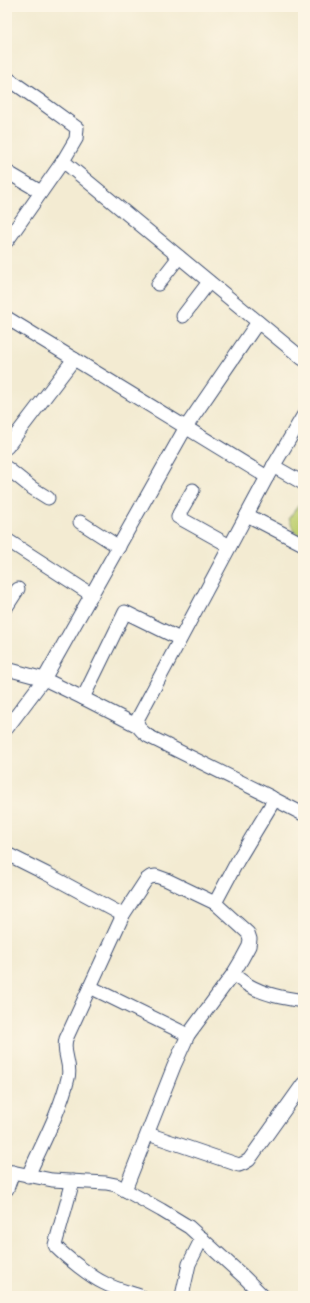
<svg xmlns="http://www.w3.org/2000/svg" width="310" height="1303" font-family="'Shantell Sans',sans-serif">
	<style>
		.green { fill: #c0d072; stroke: #6e8068 }
		.lines { fill: none; stroke-linecap: round; stroke-linejoin: round }
		.minor-casing { stroke: #3b4b6f; stroke-width: 15 }
		.minor { stroke: #fff; stroke-width: 13 }
	</style>
	<rect width="100%" height="100%" fill="#fcf5e5"/>
	<filter id="ink" filterUnits="userSpaceOnUse"><feTurbulence type="fractalNoise" baseFrequency=".025" numOctaves="2"/><feDisplacementMap in="SourceGraphic" scale="8" xChannelSelector="R" yChannelSelector="G"/><feConvolveMatrix kernelMatrix="1 2 1 2 8 2 1 2 1" color-interpolation-filters="sRGB"/></filter>
	<filter id="wash" filterUnits="userSpaceOnUse"><feTurbulence type="fractalNoise" baseFrequency=".012" numOctaves="4" result="noise"/><feDisplacementMap in="SourceGraphic" scale="16" xChannelSelector="R" yChannelSelector="G"/><feGaussianBlur stdDeviation="0.9" result="paint"/><feColorMatrix in="noise" values="0 0 0 0 0 0 0 0 0 0 0 0 0 0 0 0 0 1.4 0 .05"/><feComposite in="paint" operator="in"/></filter>
	<g filter="url(#wash)">
		<rect width="100%" height="100%" fill="#f3ebd2"/>
		<path class="green" d="M303,499v38l-9,-5 -5,-14z"/>
	</g>
	<g filter="url(#ink)">
		<g class="lines">
			<g class="minor-casing">
				<g id="minor">
					<path d="M7,78l33,23 37,27 -1,11 -13,22 240,198"/>
					<path d="M7,172l34,20"/>
					<path d="M7,241l56,-80"/>
					<path d="M158,284l21,-27"/>
					<path d="M183,316l26,-34"/>
					<path d="M7,318l260,159"/>
					<path d="M7,447l67,-88"/>
					<path d="M273,466l30,17"/>
					<path d="M7,468l25,20 16,10"/>
					<path d="M193,490l-14,24 -1,3 52,29"/>
					<path d="M247,515l56,29"/>
					<path d="M80,522l39,25"/>
					<path d="M7,540l85,55"/>
					<path d="M7,606l11,-17"/>
					<path d="M7,669l37,10 142,-252 72,-105"/>
					<path d="M83,698l42,-86 55,27"/>
					<path d="M7,728l37,-49 39,19 55,28"/>
					<path d="M272,798l31,16"/>
					<path d="M7,854l40,20 76,41"/>
					<path d="M233,974c5,4 10,8 15,11 17,10 36,13 55,16"/>
					<path d="M90,987l98,48"/>
					<path d="M148,1134l91,31 5,-2 5,-3 54,-76"/>
					<path d="M7,1171l45,9 54,3 10,2 45,25 28,17 55,50 19,19"/>
					<path d="M28,1176c14,-32 32,-64 40,-98 4,-14 -6,-24 -2,-39l57,-124 23,-35 4,-3 6,-1 11,4 48,23"/>
					<path d="M73,1181l-18,64 1,2c10,10 35,30 48,36 11,6 24,9 36,13"/>
					<path d="M7,1189l6,-17"/>
					<path d="M125,1190l49,-124 14,-31 45,-61 9,-15 7,-13 1,-7 -2,-6 -33,-30 23,-43 35,-58 -1,-4 -1,-1 -123,-61c-6,-5 -10,-7 -11,-16l130,-243 36,-61"/>
					<path d="M182,1296l7,-32 13,-26"/>
				</g>
			</g>
			<use href="#minor" class="minor"/>
		</g>
	</g>
	<rect width="310" height="1303" fill="none" stroke="#fcf5e5" stroke-width="24"/>
</svg>
